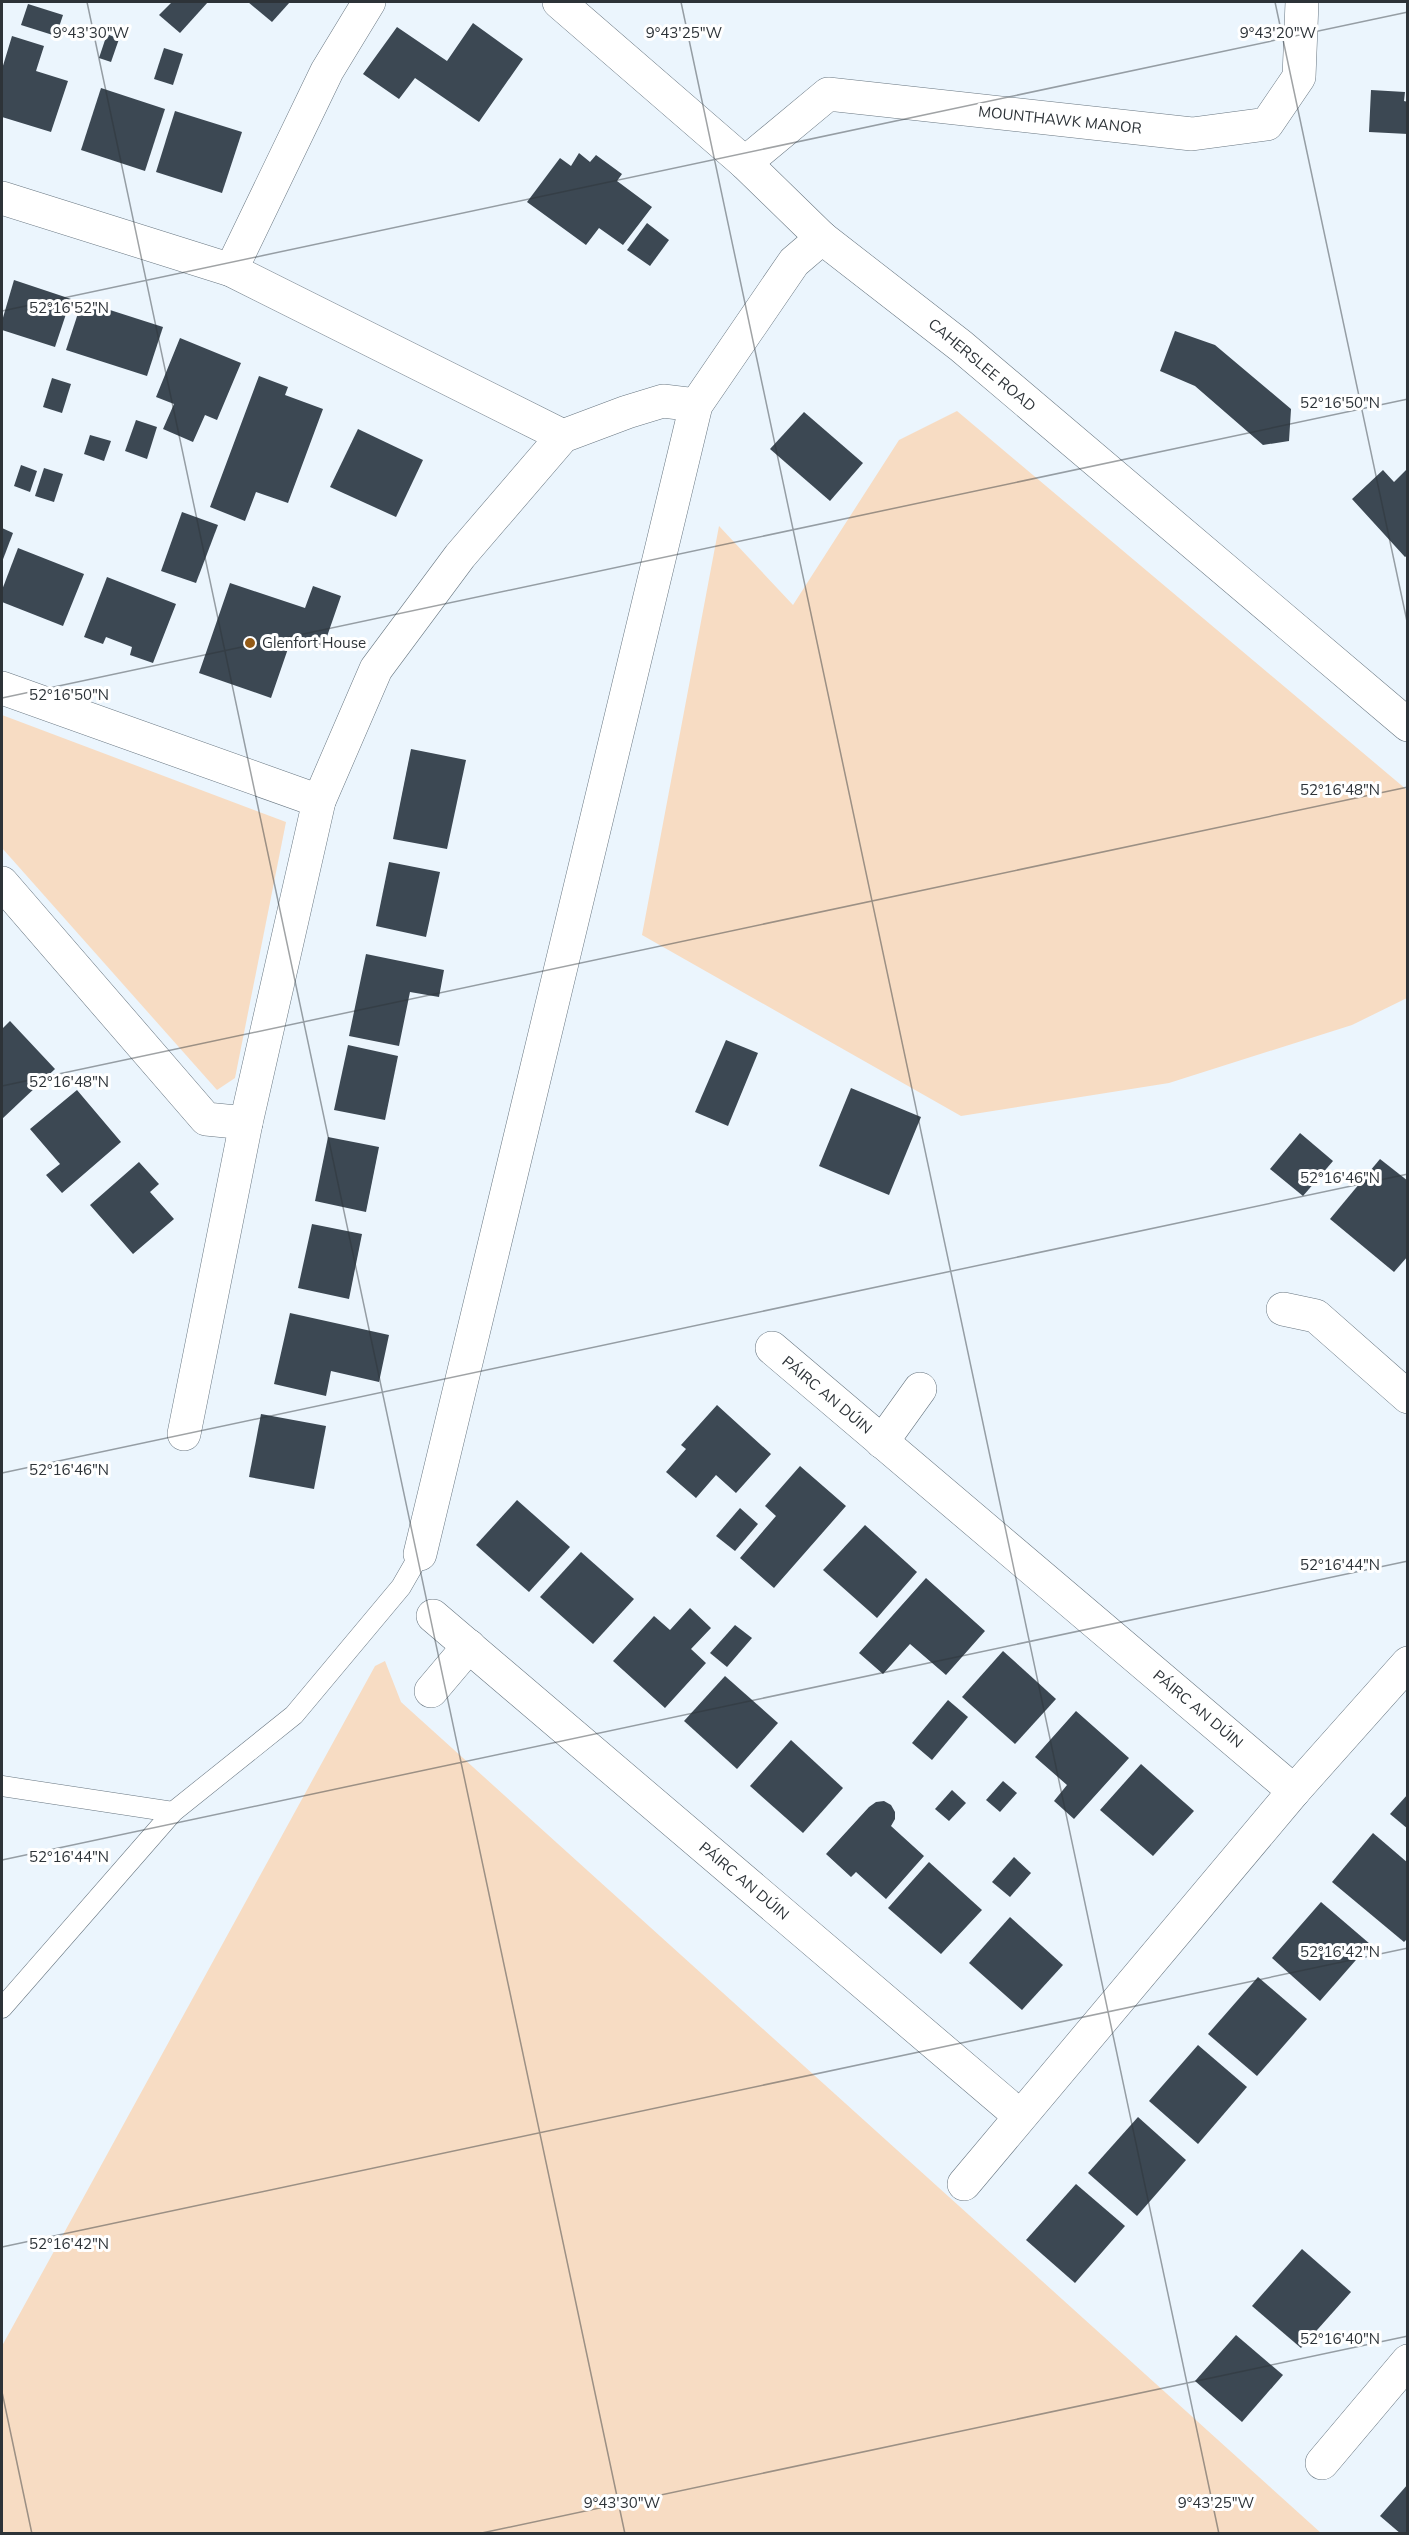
<svg xmlns="http://www.w3.org/2000/svg" width="1409" height="2535" font-family="Mulish,sans-serif">
	<style>
		.green { fill: #f7dcc3 }
		.building { fill: #3c4853 }
		.lines { fill: none; stroke-linecap: round; stroke-linejoin: round }
		.service-casing { stroke: #687681; stroke-width: 21 }
		.minor-casing { stroke: #687681; stroke-width: 34 }
		.secondary-casing { stroke: #687681; stroke-width: 34 }
		.service { stroke: #fff; stroke-width: 20 }
		.minor { stroke: #fff; stroke-width: 33 }
		.secondary { stroke: #fff; stroke-width: 33 }
		.ticks { fill: none; stroke: #2d3338; stroke-width: 1.5; stroke-opacity: 0.45 }
		.poi-dot { fill: #945b17; stroke: #fff; stroke-width: 2 }
		.labels { text-anchor: middle; stroke-width: 6; stroke-linejoin: round; paint-order: stroke }
		.street-label { font-size: 15px; fill: #2d3338; stroke: #fff }
		.poi-label { font-size: 15px; fill: #2d3338; stroke: #fff; text-anchor: start }
		.ticks-label { font-size: 15px; text-anchor: middle; fill: #2d3338; stroke: #fff; stroke-width: 6; stroke-linejoin: round; paint-order: stroke }
	</style>
	<rect width="100%" height="100%" fill="#ebf5fd"/>
	<g class="green">
		<path d="M957,411l450,379v208l-55,27 -183,58 -208,33 -319,-181 77,-409 74,79 106,-165z"/>
		<path d="M2,715l284,107 -51,256 -18,12 -215,-242z"/>
		<path d="M385,1661l16,41 920,831h-1319v-187l373,-680z"/>
	</g>
	<g class="building">
		<path d="M172,2h36l-28,31 -21,-18z"/>
		<path d="M248,2h42l-18,20z"/>
		<path d="M28,4l35,11 -7,21 -35,-11z"/>
		<path d="M473,23l50,36 -44,63 -64,-44 -16,21 -36,-25 34,-47 50,34z"/>
		<path d="M107,34l12,5 -8,23 -12,-4z"/>
		<path d="M12,36l32,10 -8,25 32,10 -17,51 -49,-15v-48z"/>
		<path d="M164,48l19,6 -10,31 -19,-6z"/>
		<path d="M101,88l64,21 -20,62 -64,-21z"/>
		<path d="M1371,90l34,2 -1,9 4,1v32l-39,-2z"/>
		<path d="M175,111l67,21 -20,61 -66,-21z"/>
		<path d="M579,153l11,9 6,-7 26,19 -5,7 35,26 -29,38 -24,-17 -13,17 -59,-43 33,-44 11,8z"/>
		<path d="M647,223l22,17 -19,26 -23,-16z"/>
		<path d="M14,280l57,19 -16,48 -53,-17v-9z"/>
		<path d="M82,301l81,26 -16,49 -81,-26z"/>
		<path d="M1175,331l40,14 76,64 -2,32 -26,4 -68,-59 -35,-15z"/>
		<path d="M180,338l61,25 -24,57 -12,-5 -12,27 -30,-13 11,-25 -18,-7z"/>
		<path d="M259,376l29,11 -3,8 38,14 -35,94 -32,-11 -11,29 -35,-14z"/>
		<path d="M52,378l19,6 -9,29 -19,-6z"/>
		<path d="M804,412l59,51 -33,38 -60,-52z"/>
		<path d="M136,420l21,7 -10,32 -22,-8z"/>
		<path d="M358,429l65,31 -27,57 -66,-30z"/>
		<path d="M90,435l21,6 -7,20 -20,-7z"/>
		<path d="M21,465l16,6 -7,21 -16,-6z"/>
		<path d="M44,468l19,6 -9,28 -19,-6z"/>
		<path d="M1408,468v87l-3,2 -53,-58 31,-29 11,12z"/>
		<path d="M182,512l36,13 -22,58 -35,-12z"/>
		<path d="M2,528l11,5 -11,29z"/>
		<path d="M18,548l66,26 -21,52 -61,-24v-12z"/>
		<path d="M107,577l69,27 -23,59 -23,-8 2,-8 -26,-10 -3,7 -19,-7z"/>
		<path d="M230,583l75,25 8,-22 28,10 -18,52 -31,-11 -21,61 -72,-25z"/>
		<path d="M411,749l55,11 -19,89 -54,-10z"/>
		<path d="M389,862l51,10 -14,65 -50,-11z"/>
		<path d="M366,954l78,16 -5,27 -29,-5 -11,54 -50,-10z"/>
		<path d="M10,1021l45,48 -53,50v-90z"/>
		<path d="M726,1040l32,13 -30,73 -33,-14z"/>
		<path d="M348,1045l50,11 -13,64 -51,-10z"/>
		<path d="M851,1088l70,29 -32,78 -70,-29z"/>
		<path d="M77,1090l44,52 -59,51 -16,-18 14,-11 -30,-35z"/>
		<path d="M1300,1133l33,28 -30,35 -33,-27z"/>
		<path d="M328,1137l51,10 -13,65 -51,-11z"/>
		<path d="M1380,1159l28,22v75l-14,16 -64,-53z"/>
		<path d="M139,1162l20,22 -9,8 24,27 -41,35 -43,-49z"/>
		<path d="M312,1224l50,10 -13,65 -51,-11z"/>
		<path d="M290,1313l99,22 -10,47 -48,-11 -5,25 -52,-12z"/>
		<path d="M717,1405l54,49 -35,39 -20,-18 -20,23 -30,-26 20,-23 -5,-4z"/>
		<path d="M261,1414l65,12 -12,63 -65,-12z"/>
		<path d="M800,1466l46,40 -72,82 -34,-30 36,-42 -11,-10z"/>
		<path d="M517,1500l53,47 -41,45 -53,-47z"/>
		<path d="M740,1508l18,16 -23,27 -19,-15z"/>
		<path d="M865,1525l52,47 -40,46 -54,-48z"/>
		<path d="M581,1552l53,47 -41,45 -53,-47z"/>
		<path d="M926,1578l59,53 -39,44 -36,-31 -27,30 -24,-21z"/>
		<path d="M690,1608l21,20 -20,21 15,14 -41,45 -52,-47 41,-45 16,14z"/>
		<path d="M735,1625l17,13 -25,29 -17,-14z"/>
		<path d="M1003,1651l53,48 -41,45 -53,-47z"/>
		<path d="M725,1676l53,47 -41,46 -53,-48z"/>
		<path d="M948,1700l20,17 -36,43 -20,-17z"/>
		<path d="M1076,1711l53,47 -55,61 -20,-18 13,-16 -32,-28z"/>
		<path d="M791,1740l52,48 -40,45 -53,-47z"/>
		<path d="M1141,1764l53,47 -41,45 -53,-46z"/>
		<path d="M1003,1781l14,12 -17,19 -14,-12z"/>
		<path d="M952,1790l14,13 -17,18 -14,-12z"/>
		<path d="M1408,1794v35l-18,-15z"/>
		<path d="M884,1801l7,4 4,7v7l-4,7 33,30 -38,43 -30,-27 -5,5 -25,-23 43,-47 7,-5z"/>
		<path d="M1373,1833l35,30v75l-4,4 -72,-60z"/>
		<path d="M1014,1857l17,16 -21,24 -18,-15z"/>
		<path d="M929,1862l53,48 -41,44 -53,-46z"/>
		<path d="M1321,1902l49,42 -50,57 -48,-43z"/>
		<path d="M1010,1917l53,48 -41,45 -53,-47z"/>
		<path d="M1258,1977l49,42 -50,57 -49,-42z"/>
		<path d="M1198,2045l49,42 -49,57 -49,-43z"/>
		<path d="M1138,2117l48,43 -49,56 -49,-43z"/>
		<path d="M1076,2184l49,42 -50,57 -49,-43z"/>
		<path d="M1302,2249l49,43 -50,56 -49,-42z"/>
		<path d="M1236,2335l47,40 -41,47 -47,-41z"/>
		<path d="M1408,2484v50h-7l-21,-18z"/>
	</g>
	<g class="lines">
		<g class="service-casing">
			<g id="service">
				<path d="M2,1786l171,26"/>
				<path d="M2,2008l171,-196 121,-97 107,-128 19,-33"/>
			</g>
		</g>
		<g class="minor-casing">
			<g id="minor">
				<path d="M745,163l83,-69 364,40 75,-10 32,-47 3,-75"/>
				<path d="M2,198l229,72 332,166"/>
				<path d="M231,270l96,-199 42,-69"/>
				<path d="M2,688l317,113"/>
				<path d="M2,883l204,236 40,4"/>
				<path d="M1283,1309l33,7 92,81"/>
				<path d="M772,1348l522,443"/>
				<path d="M184,1434l62,-311 73,-322 57,-132 84,-113 103,-120 64,-24 36,-11 33,4"/>
				<path d="M882,1442l38,-53"/>
				<path d="M420,1554l276,-1149 98,-143 28,-24"/>
				<path d="M433,1616l587,500"/>
				<path d="M431,1691l38,-45"/>
				<path d="M964,2184l330,-393 114,-128"/>
				<path d="M1322,2463l86,-102"/>
			</g>
		</g>
		<g class="secondary-casing">
			<path id="secondary" d="M559,2l186,161 77,75 139,108 447,379"/>
		</g>
		<use href="#service" class="service"/>
		<use href="#minor" class="minor"/>
		<use href="#secondary" class="secondary"/>
	</g>
	<path class="ticks" d="M87,2l538,2532M681,2l538,2532M1275,2l133,624M2,311l1406,-299M2,698l1406,-299M2,1086l1406,-299M2,1473l1406,-299M2,1860l1406,-299M2,2247l1406,-299M2,2392l30,142M477,2534l931,-198"/>
	<circle class="poi-dot" cx="250" cy="643" r="6"/>
	<g class="labels">
		<g class="street-label">
			<text transform="translate(1060 120) rotate(6)" y="5">MOUNTHAWK MANOR</text>
			<text transform="translate(982 365) rotate(40)" y="5">CAHERSLEE ROAD</text>
			<text transform="translate(827 1395) rotate(40)" y="5">PÁIRC AN DÚIN</text>
			<text transform="translate(1198 1709) rotate(40)" y="5">PÁIRC AN DÚIN</text>
			<text transform="translate(744 1881) rotate(40)" y="5">PÁIRC AN DÚIN</text>
		</g>
		<g class="poi-label">
			<text x="262" y="648">Glenfort House</text>
		</g>
	</g>
	<g class="ticks-label">
		<text x="91" y="38">9°43'30"W</text>
		<text x="684" y="38">9°43'25"W</text>
		<text x="1278" y="38">9°43'20"W</text>
		<text x="69" y="313">52°16'52"N</text>
		<text x="1340" y="408">52°16'50"N</text>
		<text x="69" y="700">52°16'50"N</text>
		<text x="1340" y="795">52°16'48"N</text>
		<text x="69" y="1087">52°16'48"N</text>
		<text x="1340" y="1183">52°16'46"N</text>
		<text x="69" y="1475">52°16'46"N</text>
		<text x="1340" y="1570">52°16'44"N</text>
		<text x="69" y="1862">52°16'44"N</text>
		<text x="1340" y="1957">52°16'42"N</text>
		<text x="69" y="2249">52°16'42"N</text>
		<text x="1340" y="2344">52°16'40"N</text>
		<text x="622" y="2508">9°43'30"W</text>
		<text x="1216" y="2508">9°43'25"W</text>
	</g>
	<rect width="1409" height="2535" fill="none" stroke="#2d3338" stroke-width="6"/>
</svg>
